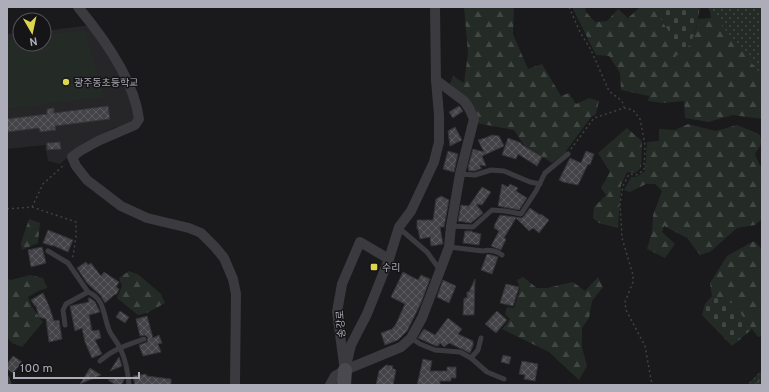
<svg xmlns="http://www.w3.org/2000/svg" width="769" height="392" font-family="Overpass,'Noto Sans KR',sans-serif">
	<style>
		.built { fill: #262528 }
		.forest { fill: url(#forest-firs) }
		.cemetery { fill: url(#cemetery-stones) }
		.park { fill: url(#park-dots) }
		.pitch { fill: #242b26 }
		.building { fill: url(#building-cross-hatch); stroke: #343337 }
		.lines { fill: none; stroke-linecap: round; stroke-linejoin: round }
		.path { stroke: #414146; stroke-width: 1.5; stroke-dasharray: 2 3; stroke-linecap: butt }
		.lane { stroke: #3b3b3f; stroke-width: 5 }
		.street { stroke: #3b3b3f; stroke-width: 10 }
		.secondary { stroke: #49494f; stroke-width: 14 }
		.poi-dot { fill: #ddd54f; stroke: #151416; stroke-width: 1.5 }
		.labels { text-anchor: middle; stroke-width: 3; stroke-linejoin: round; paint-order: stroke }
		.poi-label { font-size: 10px; fill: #adadb9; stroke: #151416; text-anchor: start }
		.street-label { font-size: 10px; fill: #adadb9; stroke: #151416 }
	</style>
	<defs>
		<pattern id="forest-firs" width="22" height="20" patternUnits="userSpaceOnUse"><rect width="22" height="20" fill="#242b26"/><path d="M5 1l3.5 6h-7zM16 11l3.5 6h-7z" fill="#414743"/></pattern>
		<pattern id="cemetery-stones" width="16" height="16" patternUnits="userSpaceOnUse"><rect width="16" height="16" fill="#242b26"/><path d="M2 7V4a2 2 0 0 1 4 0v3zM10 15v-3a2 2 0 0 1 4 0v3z" fill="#414743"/></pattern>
		<pattern id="park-dots" width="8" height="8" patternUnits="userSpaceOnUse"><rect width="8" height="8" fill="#242b26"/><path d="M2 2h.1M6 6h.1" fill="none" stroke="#414743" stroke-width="1.8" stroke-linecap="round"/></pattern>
		<pattern id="building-cross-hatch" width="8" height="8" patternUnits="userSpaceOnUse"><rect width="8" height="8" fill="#444348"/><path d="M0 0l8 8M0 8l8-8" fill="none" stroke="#5c5b60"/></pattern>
	</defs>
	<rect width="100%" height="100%" fill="#1a191b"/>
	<path class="built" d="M91,25l27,43 14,29 2,22 -6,5 -14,4 -34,18 -20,18 -12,-3 -3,-16 -38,4v-115l13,-1v11h24v-13z"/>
	<g class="forest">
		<path d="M464,7h50l-1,27 15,35 14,-5 19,32 8,-3 7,11 13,-6 10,3 -3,13 -5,3 -27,37 -12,9 -28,-18 -10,-15 -38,-7 -7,-20 -19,-19 3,-8 11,7 4,-30z"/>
		<path d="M572,7h13l1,5 9,10 12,-1 11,-12 10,9 12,-11h13l28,43 -3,16 17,-33 3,-14 13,-1 -2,-11 53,21v91l-29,-4 -25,7 -23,-4 -1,-17 -21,2 -15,-2 1,-5 -28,-6 -1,-17 -11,-17 -13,-1z"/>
		<path d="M688,124l28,7 21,-6 22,9c5,10 1,11 -4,20l5,12 2,-1v54l-7,6 -18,3 -27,24 -10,3 -13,-17 -23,-12 -2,6 13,12 -10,14 -18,-9 5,-17 1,-17 9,-24 -7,-7h-9l-16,8 -6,-2 7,-13h5l9,-6 2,-29 12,-1v-12l16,1z"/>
		<path d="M627,128l15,13 -1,27 -6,5 -8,-1 -6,13 -3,43 -19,-5 -6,-5 1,-11 12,-12 -5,-7 9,-16 -12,-19z"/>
		<path d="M29,219l11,4 -2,20 -16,7 -1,-7z"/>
		<path d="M754,241l8,8v87l-4,1 -27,-36 -19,-5 -2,-13 17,-27z"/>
		<path d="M129,271l10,4 22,19 4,9 -18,10 -9,2 -21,-17 5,-12 -3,-8z"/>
		<path d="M30,275l13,3 4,10 -9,3 -10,6 4,10 11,15 -21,25 -10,-4 -5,-6v-58l4,1z"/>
		<path d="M523,277l14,11h10l26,-6 12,9 13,-14 5,10 -11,14 -3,17 -7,10v19l5,19 -8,14 -30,-28 -47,-23 8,-10 -5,-5 2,-7 7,1 6,-20 -3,-8z"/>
	</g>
	<g class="cemetery">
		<path d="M653,7h47l-5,26 -17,34 -7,-5 10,-12z"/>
		<path d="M712,296l19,5 21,28 -20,17 -30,-31 3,-11z"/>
	</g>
	<g class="park">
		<path d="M707,7h55v69z"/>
		<path d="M762,370v15h-15z"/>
	</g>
	<path class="pitch" d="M85,30l19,67 -97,12v-69l13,-2v6h24v-9z"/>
	<g class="building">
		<path d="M108,106l2,13 -55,7 1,4 -16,2 -1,-4 -32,4v-13l40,-5v-5l7,-1v5z"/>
		<path d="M459,106l4,5 -10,7 -4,-6z"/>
		<path d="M455,127l7,13 -12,6 -2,-15z"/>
		<path d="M492,135l7,1 5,10 -22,10 4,10 -6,-1v2l2,1 -7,3h-6l-1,-4 5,-18 11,3 -6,-12 7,-2z"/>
		<path d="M508,138l13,5v1l21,13 -5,9 -19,-12 -2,5 -14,-4z"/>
		<path d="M60,142l1,7 -14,1v-7z"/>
		<path d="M448,151l10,3 -4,18 -11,-3z"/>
		<path d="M586,151l8,3 -4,11 -2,-1 -10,21 -15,-3 -4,-2 11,-22 11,5z"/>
		<path d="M502,184l6,3 2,-3 8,4 -2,3 11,7 -8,12 -21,-4z"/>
		<path d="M482,187l9,5 -9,13 -6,-1 7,9 -12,10 -13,-2 3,-16 8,1z"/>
		<path d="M441,196l8,4 -5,27h-4l3,17 -12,2 -1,-9 -10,2 -2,-10h-1v-9h16l3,-21z"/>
		<path d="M530,208l10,7 1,-1 8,6 -10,13 -6,-5 -4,3 -13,-13 -12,20 2,1 -5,11 -10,-4 8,-15 -5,-3 1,-4 5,-9 22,3 2,-2z"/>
		<path d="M48,230l25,10 -5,12 -16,-7v1l-9,-3z"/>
		<path d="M465,231h7v1l9,2 -2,11 -16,-2z"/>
		<path d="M42,247l4,16 -15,4 -3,-17z"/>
		<path d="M487,254l5,1 6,2 -6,17 -11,-4z"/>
		<path d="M86,262l2,3 3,-2 10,13 3,-4 15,10 -3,5 3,2 -3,6 -1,-1 -10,9 -4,-7 -14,-13 -10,-15z"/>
		<path d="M403,272l15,8 3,-5 9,4 -9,24 -14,28 -9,9 -13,5 -4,-12 11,-4 4,-5 9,-20 -14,-7z"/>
		<path d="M475,279l-1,36h-11l1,-17h3v-6h2z"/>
		<path d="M443,280l13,6 -7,17 -12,-6z"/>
		<path d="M506,284l13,3 -6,19 -13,-3z"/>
		<path d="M43,293l6,13 5,15 5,-1 3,19 -13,3 -3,-23 -7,-2 -3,-11h-1l-4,-6z"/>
		<path d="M88,298h2l5,4 5,10 -11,3 3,16 7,-1 2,8 -6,2 7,14 -10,4 -7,-16 -3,-14 -7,3 -5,-25 19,-4z"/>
		<path d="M120,311l9,6 -4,6 -9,-6z"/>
		<path d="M497,311l10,9 -11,13 -11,-9z"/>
		<path d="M147,316l6,22 6,-3 3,8 -4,1 3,8 -18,4 -4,-11 8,-3 1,-4 -3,-3 -5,1 -4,-17z"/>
		<path d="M448,318l14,11 -4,5 15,7v4l-3,8 -21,-10 -5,4 -4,-4 -2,3h-2l-18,-8 6,-9 11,6z"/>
		<path d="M503,355l8,2 -2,7 -8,-2z"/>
		<path d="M13,356l9,6 -9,11 -6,-4v-5z"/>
		<path d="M119,357l3,9 -12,5z"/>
		<path d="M423,359l9,2 -2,10h17v-4h9v11h-5v3h-11v4h-23z"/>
		<path d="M522,361l16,3 -3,17 -11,-2 1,-4 -6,-1z"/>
		<path d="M386,365l7,1 -1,2 4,2 -3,15h-17l3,-14z"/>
		<path d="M90,368l11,7 -21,9z"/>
		<path d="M146,374l1,2 24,3v6h-36l-2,-9z"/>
		<path d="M124,377v3l-3,5h-5l-8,-5z"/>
	</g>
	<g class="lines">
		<g class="path">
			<path d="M569,7l11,25 11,18 18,41 13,10 2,6"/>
			<path d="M571,149l23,-31 30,-10 9,2 7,9 5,26 -1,25 -8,5 -7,-1 -6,12 -3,18 2,34 11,37v7l-8,20 1,8 19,36 7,39"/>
			<path d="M32,207l44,15v15l-3,19 -2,2"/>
			<path d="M7,209l25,-2 11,-23 22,-20"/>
			<path d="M755,385l7,-8"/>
		</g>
		<g class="lane">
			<path d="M460,174l15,1 16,-5 13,1 26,11 10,2"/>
			<path d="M451,226l22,1 19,-17 13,1 16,3 15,-23 9,-18 23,-19"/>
			<path d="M399,228l28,24 13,18"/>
			<path d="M449,247l34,4c6,-2 14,0 19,4"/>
			<path d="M48,251l20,12 20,29c18,7 15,26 22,40 3,6 8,11 10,16 6,12 8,24 9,37"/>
			<path d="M65,325l-2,-15 3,-6 22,-12"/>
			<path d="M411,338l9,6 15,6 25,2 11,6 16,14 17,7"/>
			<path d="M471,358l7,-8 3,-12"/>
			<path d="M100,361c13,-12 27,-16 44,-22"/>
			<path d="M7,378l2,7"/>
		</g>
		<g class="street">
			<path d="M78,7c25,30 56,72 61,112l-4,6 -37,16 -18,10 -8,6 4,9 11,14 34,26 26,12 42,10 12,5 14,14 9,11 9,21 3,15 -1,91"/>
			<path d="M344,364l-7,-52 5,-28 18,-42 29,17"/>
			<path d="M345,370l6,-25 16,-31 22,-55 10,-32 12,-16 23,-49 5,-20v-27l-3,-35 -1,-73"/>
			<path d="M330,385l5,-9 10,-6 56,-23 10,-9 11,-20 27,-71 2,-21 9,-52 14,-55 -5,-11 -5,-7 -28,-21"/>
		</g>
		<path class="secondary" d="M344,385l1,-15"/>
	</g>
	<g class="poi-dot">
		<circle cx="66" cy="82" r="4"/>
		<rect x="370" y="263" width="8" height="8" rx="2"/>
	</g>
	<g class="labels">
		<g class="poi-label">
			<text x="74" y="86">광주동초등학교</text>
			<text x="382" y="271">수리</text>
		</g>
		<g class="street-label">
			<text transform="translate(340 324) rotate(-94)" y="4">송강로</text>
		</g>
	</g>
	<rect width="769" height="392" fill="none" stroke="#adadb9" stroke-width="16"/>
	<g transform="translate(32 32) rotate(171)"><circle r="19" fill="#151416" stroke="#525157"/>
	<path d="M0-3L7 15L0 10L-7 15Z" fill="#ddd54f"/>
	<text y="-6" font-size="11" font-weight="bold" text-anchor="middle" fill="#adadb9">N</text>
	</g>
	<path d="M14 372v6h125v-6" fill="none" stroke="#adadb9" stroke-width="2"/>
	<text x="20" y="372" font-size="12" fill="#adadb9" stroke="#151416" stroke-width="3" paint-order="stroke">100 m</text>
</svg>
